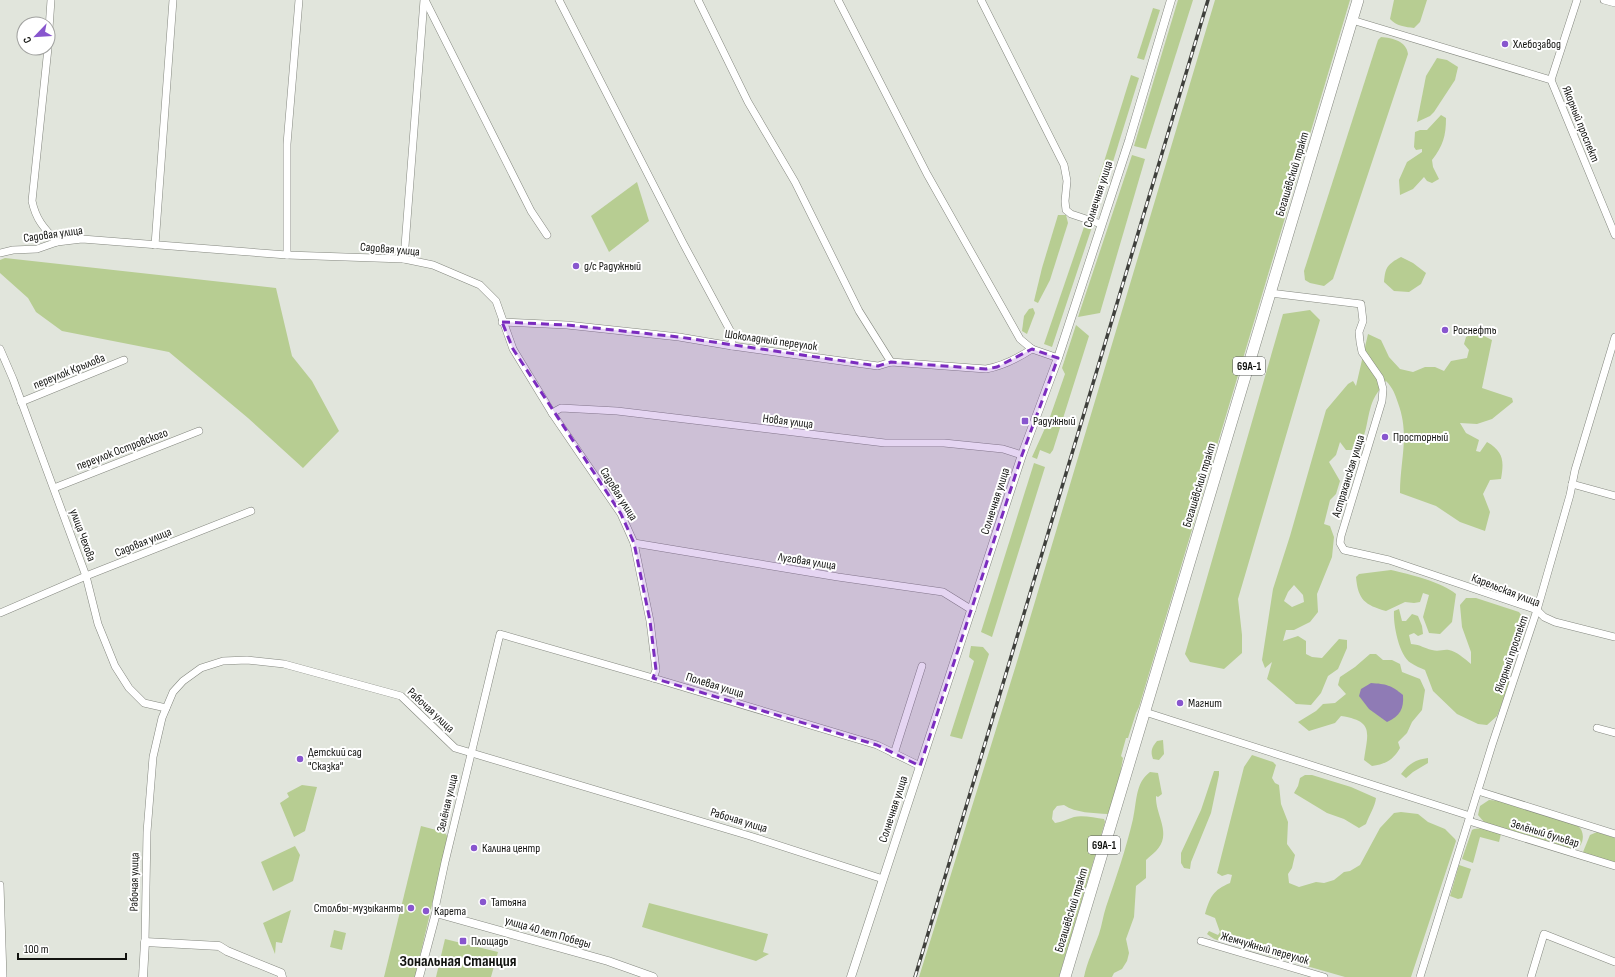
<svg xmlns="http://www.w3.org/2000/svg" width="1615" height="977" font-family="'Sofia Sans Condensed',sans-serif">
	<style>
		.green { fill: #b7cd92; fill-rule: evenodd }
		.water { fill: #8f7bb5 }
		.lines { fill: none; stroke-linecap: round; stroke-linejoin: round }
		.minor-casing { stroke: #84877f; stroke-width: 8 }
		.tertiary-casing { stroke: #84877f; stroke-width: 9 }
		.primary-casing { stroke: #84877f; stroke-width: 12 }
		.minor { stroke: #fff; stroke-width: 7 }
		.tertiary { stroke: #fff; stroke-width: 8 }
		.primary { stroke: #fff; stroke-width: 11 }
		.rail-casing { stroke: #3f403c; stroke-width: 3.5 }
		.rail { stroke: #fff; stroke-width: 2; stroke-dasharray: 6; stroke-linecap: butt }
		.marked { fill: #7b2cbf; fill-opacity: 0.2; stroke: #7b2cbf; stroke-width: 3; stroke-dasharray: 8 5; stroke-linejoin: round }
		.poi-dot { fill: #8856ce; stroke: #fff; stroke-width: 1.5 }
		.labels { text-anchor: middle; stroke-width: 4; stroke-linejoin: round; paint-order: stroke }
		.shield { fill: #fff; stroke: #595a58; stroke-width: 1 }
		.shield-label { font-size: 11px; font-weight: bold; fill: #121310 }
		.poi-label { font-size: 12px; fill: #121310; stroke: #fff; text-anchor: start }
		.street-label { font-size: 12px; fill: #121310; stroke: #fff }
		.district-label { font-size: 16px; font-weight: bold; fill: #121310; stroke: #fff }
	</style>
	<rect width="100%" height="100%" fill="#e1e5dc"/>
	<g class="green">
		<path d="M1178,0h15l-47,149 -12,-3z"/>
		<path d="M1215,0h135l-211,707 -3,6 -8,25h-2l-5,18 2,2 -4,22 -11,34c-15,-1 -32,-1 -44,-9l-7,1 -4,5 -1,8 3,4c7,-1 12,-4 19,-6 9,-2 21,1 30,2l1,3 -46,155h-140l97,-312z"/>
		<path d="M1394,0h33l-7,22 -6,6c-8,-1 -18,-2 -24,-9z"/>
		<path d="M1153,8l7,2 -16,50 -7,-2z"/>
		<path d="M1381,37c12,1 25,4 27,17l-75,225 -9,7 -14,-3 -5,-3 -1,-9 74,-231z"/>
		<path d="M1437,58l10,2 11,7 -3,13 -21,32 -4,4 -13,6 9,-46z"/>
		<path d="M1131,75l8,3 -42,135 -8,-3z"/>
		<path d="M1441,115l5,3c0,18 -3,28 -14,42l1,7 6,12 -7,4 -5,-2 -3,-4 -11,12 -13,6 -1,-15 8,-18 15,-10v-3l-6,1 -2,-3 1,-15 5,-2h7z"/>
		<path d="M1132,155l13,4 -45,154 -22,4z"/>
		<path d="M637,182l12,39 -40,31 -18,-36z"/>
		<path d="M1058,215h8l2,8 -18,57 -12,23 -4,-2 8,-33z"/>
		<path d="M1085,224l7,3 -40,120 -8,-3z"/>
		<path d="M1401,257l12,6 13,10 -5,11 -12,8 -15,-1 -10,-9c1,-15 4,-18 17,-25z"/>
		<path d="M5,258l271,30 16,68 20,25 27,50 -36,37 -55,-50 -79,-66 -107,-21 -26,-19 -8,-14 -28,-25v-13z"/>
		<path d="M1033,308l2,5 -8,21 -5,-3 2,-15 5,-7z"/>
		<path d="M1310,310l10,10 -82,279 4,36v18l-18,16 -34,-7 -5,-8 98,-340z"/>
		<path d="M1076,325l13,11 -36,114 -3,4 -10,-4 -3,9 -5,-2 18,-40 15,-43 -3,-6z"/>
		<path d="M1476,332l16,8 -10,48 30,10 1,4 -21,17 -15,5 -17,-1 6,10 13,7 -3,11 4,1 7,-10c17,10 17,19 14,37l-11,1 -7,14 7,18 -5,19 -25,-9 -24,-16 -36,-13c0,-33 10,-58 -2,-90 -3,-9 -5,-15 -12,-22 -6,8 -12,15 -15,25 -5,16 -4,31 -15,44h-10l-6,-8 -4,13 -7,7 11,19 -4,13 -6,6 -6,24 6,2 4,11 -2,20 -15,37 1,18 -8,10 -16,8h-8l-3,11 15,-5 8,5v13l6,3 10,1 17,-19 8,1v8l-9,21 -10,7 -7,17 -10,12 -15,-1 -29,-25 5,-17 -7,6 -3,-8 11,-71 17,-53 36,-126 22,-26 5,-3 3,5 12,-52 13,6 8,17 11,12 13,3 12,-5h10l9,4 7,-10 16,-3 2,-8 -5,-6 2,-7zM1294,585l9,10 1,7 -12,5 -8,-6 4,-9z"/>
		<path d="M1034,463l11,4 -53,170 -11,-5z"/>
		<path d="M1391,570c18,4 51,12 65,24l-4,28 -12,12 -11,-1 -6,-16 6,-22 -6,-2 -3,9 -6,1 -9,-1 -19,9c-21,-6 -28,-11 -30,-34l3,-3z"/>
		<path d="M1466,598h10l43,14 7,10 -3,17 -15,16 2,16 -1,15 -12,30 -10,9 -9,-1 -21,-10 -24,-23 -8,-21c-4,-2 -10,-4 -14,-7 -12,-7 -18,-39 -17,-52l5,-2 3,12h4l6,-7 6,2 4,10 1,8 -5,2 -4,-3 -5,2 2,9c11,1 12,4 21,6 7,2 11,-1 17,0 7,1 16,9 22,14v-12l-9,-25 -2,-22z"/>
		<path d="M971,646l12,1 6,7 -27,85 -12,-3 24,-75 -5,-4z"/>
		<path d="M1370,654h6l7,6h9l8,4 2,8 18,7 5,11 -3,20 -10,12 -5,11 -9,9 2,6c-7,12 -14,16 -28,18l-8,-6c4,-28 10,-39 -23,-44l-6,7 -26,8 -11,-9 18,-11 7,-7 12,-1 11,-9 -8,-9 2,-8 15,-10z"/>
		<path d="M1163,740l1,14 -5,6 -6,-1c-3,-8 -1,-12 4,-18z"/>
		<path d="M1252,755l21,7 3,3 -4,13 3,5 4,2 2,19 7,18 -1,22 8,11 -3,13 -4,6 1,9 10,4 17,-5 8,1 10,-3 10,-8 6,-1 10,-6 20,-37 14,-15 7,-1 17,2 10,8 17,7 10,10 1,2 -45,136h-66l-91,-26 -3,-2 -1,-6 -4,-4 -17,-4c-8,9 -14,5 -22,-1l2,-3 9,4 2,-3 -5,-14 -10,-4c5,-17 8,-24 25,-31l2,-8 -4,-1 -6,2 -5,-3 27,-106z"/>
		<path d="M1428,758v5l-15,9 -7,6 -5,-4c8,-10 13,-14 27,-16z"/>
		<path d="M1214,771h5v4l-8,38 -20,49 -1,7 -6,-1 -3,-5v-10l20,-43z"/>
		<path d="M1150,772l8,1 4,21 -4,3 -2,-1c-1,19 17,38 0,55 -3,3 -7,6 -10,9v18l-10,8 -2,31 -8,22 3,14 -2,8 -5,8 -8,4 -2,4h-28c3,-15 10,-29 15,-43 3,-9 4,-18 7,-27 10,-29 20,-58 27,-88 4,-17 2,-36 17,-47z"/>
		<path d="M1305,775h7l39,12 25,11c-1,9 -7,17 -10,26l-7,4 -15,-9 -17,-6 -33,-20 4,-7 2,-8z"/>
		<path d="M302,785l15,2 -12,44 -11,6 -14,-34 9,-6 -2,-4z"/>
		<path d="M1489,800l12,1 77,25c8,6 6,22 -5,24l-89,-28 -6,-7 2,-9z"/>
		<path d="M421,826l23,6 4,5 -33,140h-31z"/>
		<path d="M1482,828l19,6 -2,8 -19,-5 -7,26 -11,-4 10,-29 2,-1z"/>
		<path d="M1597,832l18,6v25l-30,-10 -2,-1 7,-17z"/>
		<path d="M295,846l5,9 -7,26 -20,10 -12,-29z"/>
		<path d="M1459,865l12,4 -9,29 -4,1 -8,-3z"/>
		<path d="M649,903l119,31 -5,18 6,2 -13,7 -114,-34z"/>
		<path d="M291,910l-9,33 -6,-1 -1,12 -12,-31z"/>
		<path d="M334,930l12,3 -4,17 -12,-3z"/>
		<path d="M445,939l53,13 -7,25h-55z"/>
	</g>
	<path class="water" d="M1371,683c15,1 20,2 32,12 1,14 -3,21 -16,27l-18,-13 -10,-13 2,-7z"/>
	<g class="lines">
		<g class="minor-casing">
			<g id="minor">
				<path d="M425,0l106,211 16,24"/>
				<path d="M559,0l124,243 49,91v12"/>
				<path d="M698,0l50,102 47,80 64,129 32,51"/>
				<path d="M838,0l89,174 93,165 12,10 26,9"/>
				<path d="M981,0l83,165 3,16 -2,20 1,9 5,4 30,10"/>
				<path d="M1604,0l11,3"/>
				<path d="M1352,20l199,60 64,155"/>
				<path d="M48,43l3,-43"/>
				<path d="M48,48l-16,153c4,19 12,27 25,41"/>
				<path d="M1551,80l26,-80"/>
				<path d="M155,245l18,-245"/>
				<path d="M0,253l13,-3 24,-1 20,-7 25,-3 205,16 117,4 29,6 47,20 16,16 17,48 39,64 69,101 13,29 16,78 6,49 -3,8"/>
				<path d="M287,255v-111l12,-144"/>
				<path d="M404,259l20,-259"/>
				<path d="M1270,293l91,11 2,17 -4,11 1,10 2,10 18,26 3,11 -1,12 -41,135 -1,7 4,7 45,10 148,50 7,7 11,5 60,15"/>
				<path d="M502,322l65,3 112,12 53,9 146,20 13,-4 95,7c17,-3 32,-11 46,-20"/>
				<path d="M0,349l13,30 73,197 12,48 17,42 14,22 15,15 22,5"/>
				<path d="M21,402l103,-42"/>
				<path d="M552,413l9,-5 56,3 268,32h59l59,6 19,6"/>
				<path d="M1572,484l43,12"/>
				<path d="M54,488l145,-57"/>
				<path d="M634,543l204,34 105,15 29,18"/>
				<path d="M0,613l86,-37 165,-65"/>
				<path d="M1145,712l325,104"/>
				<path d="M1597,728l18,5"/>
				<path d="M894,754l28,-88"/>
				<path d="M1478,791l137,43"/>
				<path d="M1469,821l146,45"/>
				<path d="M0,885l3,92"/>
				<path d="M436,913v-9l9,-42 55,-228 153,44 224,67 43,21"/>
				<path d="M1201,941l123,36"/>
				<path d="M145,942l2,-110 6,-75 9,-39 11,-26 10,-11 18,-13 22,-7 24,-1 37,4 117,32 54,52 295,88 133,43"/>
				<path d="M1420,977l72,-232 45,-135 33,-115 5,-25 40,-133"/>
				<path d="M1531,977l13,-43 71,28"/>
			</g>
		</g>
		<g class="tertiary-casing">
			<g id="tertiary">
				<path d="M143,977l2,-35 74,4 8,5 54,22 1,4"/>
				<path d="M419,977l17,-64 172,48 45,16"/>
				<path d="M851,977l171,-522 36,-97 71,-217 42,-141"/>
			</g>
		</g>
		<g class="primary-casing">
			<path id="primary" d="M1065,977l293,-977"/>
		</g>
		<use href="#minor" class="minor"/>
		<use href="#tertiary" class="tertiary"/>
		<use href="#primary" class="primary"/>
		<g class="rail-casing">
			<path id="rail" d="M915,977l293,-977"/>
		</g>
		<use href="#rail" class="rail"/>
	</g>
	<path class="marked" d="M502,322l65,3 112,12 199,29 13,-4 95,7 11,-2 35,-18 26,9 -36,97 -102,311 -43,-21 -224,-67 3,-8 -6,-49 -16,-78 -13,-29 -108,-165z"/>
	<g class="poi-dot">
		<circle cx="1505" cy="44" r="4"/>
		<circle cx="576" cy="266" r="4"/>
		<circle cx="1445" cy="330" r="4"/>
		<rect x="1021" y="417" width="8" height="8" rx="2"/>
		<circle cx="1385" cy="437" r="4"/>
		<circle cx="1180" cy="703" r="4"/>
		<circle cx="300" cy="759" r="4"/>
		<circle cx="474" cy="848" r="4"/>
		<circle cx="483" cy="902" r="4"/>
		<circle cx="411" cy="908" r="4"/>
		<circle cx="426" cy="911" r="4"/>
		<rect x="459" y="937" width="8" height="8" rx="2"/>
	</g>
	<g class="labels">
		<g class="shield">
			<rect x="1233" y="357" width="32" height="18" rx="3"/>
			<rect x="1088" y="836" width="32" height="18" rx="3"/>
		</g>
		<g class="shield-label">
			<text x="1249" y="370">69А-1</text>
			<text x="1104" y="849">69А-1</text>
		</g>
		<g class="poi-label">
			<text x="1513" y="48">Хлебозавод</text>
			<text x="584" y="270">д/с Радужный</text>
			<text x="1453" y="334">Роснефть</text>
			<text x="1033" y="425">Радужный</text>
			<text x="1393" y="441">Просторный</text>
			<text x="1188" y="707">Магнит</text>
			<text x="308" y="756">Детский сад<tspan x="308" dy="14">"Сказка"</tspan></text>
			<text x="482" y="852">Калина центр</text>
			<text x="491" y="906">Татьяна</text>
			<text x="403" y="912" text-anchor="end">Столбы-музыканты</text>
			<text x="434" y="915">Карета</text>
			<text x="471" y="945">Площадь</text>
		</g>
		<g class="street-label">
			<text transform="translate(1581 124) rotate(68)" y="4">Якорный проспект</text>
			<text transform="translate(1292 174) rotate(-73)" y="4">Богашёвский тракт</text>
			<text transform="translate(1098 194) rotate(-72)" y="4">Солнечная улица</text>
			<text transform="translate(53 234) rotate(-8)" y="4">Садовая улица</text>
			<text transform="translate(390 249) rotate(5)" y="4">Садовая улица</text>
			<text transform="translate(771 340) rotate(8)" y="4">Шоколадный переулок</text>
			<text transform="translate(69 371) rotate(-22)" y="4">переулок Крылова</text>
			<text transform="translate(788 421) rotate(7)" y="4">Новая улица</text>
			<text transform="translate(122 449) rotate(-21)" y="4">переулок Островского</text>
			<text transform="translate(1348 476) rotate(-73)" y="4">Астраханская улица</text>
			<text transform="translate(1199 485) rotate(-73)" y="4">Богашёвский тракт</text>
			<text transform="translate(619 494) rotate(58)" y="4">Садовая улица</text>
			<text transform="translate(995 501) rotate(-72)" y="4">Солнечная улица</text>
			<text transform="translate(83 535) rotate(70)" y="4">улица Чехова</text>
			<text transform="translate(143 542) rotate(-22)" y="4">Садовая улица</text>
			<text transform="translate(807 561) rotate(9)" y="4">Луговая улица</text>
			<text transform="translate(1506 590) rotate(21)" y="4">Карельская улица</text>
			<text transform="translate(1511 654) rotate(-71)" y="4">Якорный проспект</text>
			<text transform="translate(715 685) rotate(17)" y="4">Полевая улица</text>
			<text transform="translate(431 710) rotate(43)" y="4">Рабочая улица</text>
			<text transform="translate(447 803) rotate(-77)" y="4">Зелёная улица</text>
			<text transform="translate(893 809) rotate(-72)" y="4">Солнечная улица</text>
			<text transform="translate(739 820) rotate(17)" y="4">Рабочая улица</text>
			<text transform="translate(1545 833) rotate(17)" y="4">Зелёный бульвар</text>
			<text transform="translate(134 882) rotate(-89)" y="4">Рабочая улица</text>
			<text transform="translate(1071 910) rotate(-73)" y="4">Богашёвский тракт</text>
			<text transform="translate(548 932) rotate(16)" y="4">улица 40 лет Победы</text>
			<text transform="translate(1265 948) rotate(16)" y="4">Жемчужный переулок</text>
		</g>
		<g class="district-label">
			<text x="458" y="966">Зональная Станция</text>
		</g>
	</g>
	<g transform="translate(36 36) rotate(245)"><circle r="19" fill="#ffffff" stroke="#a0a19f"/>
	<path d="M0-3L7 15L0 10L-7 15Z" fill="#8856ce"/>
	<text y="-6" font-size="11" font-weight="bold" text-anchor="middle" fill="#121310">С</text>
	</g>
	<path d="M18 953v6h108v-6" fill="none" stroke="#121310" stroke-width="2"/>
	<text x="24" y="953" font-size="12" fill="#121310" stroke="#ffffff" stroke-width="3" paint-order="stroke">100 m</text>
</svg>
